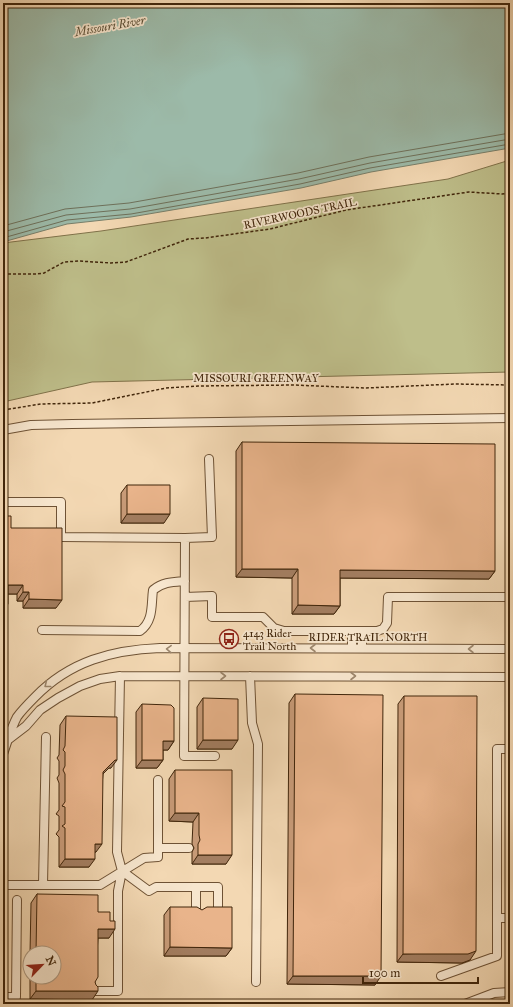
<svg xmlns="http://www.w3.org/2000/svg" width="513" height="1007" viewBox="0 0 513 1007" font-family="'IM FELL Great Primer',serif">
  <rect width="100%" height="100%" fill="#f3d8b3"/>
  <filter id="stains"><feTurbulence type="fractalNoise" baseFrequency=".005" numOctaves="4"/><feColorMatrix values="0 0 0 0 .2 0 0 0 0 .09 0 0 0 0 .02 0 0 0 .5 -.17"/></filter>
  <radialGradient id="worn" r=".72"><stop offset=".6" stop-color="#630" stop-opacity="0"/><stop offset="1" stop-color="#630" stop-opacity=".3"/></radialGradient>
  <path fill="#bebe8a" stroke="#80724a" d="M510 160V372L92 382 3 402V243L101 231 448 179Z"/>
  <path fill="#9cbaa9" stroke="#787f6a" d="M3 3H510V148L371 172 301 188 131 217 67 224 3 242Z"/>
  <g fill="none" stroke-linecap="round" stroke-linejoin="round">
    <path stroke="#6e705a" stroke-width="1" d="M3 226 65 209 129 203 298 173 369 157 510 133
      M3 232 66 215 130 209 299 179 370 163 510 139
      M3 238 67 220 131 214 300 184 370 168 510 144"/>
    <defs>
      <path id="minor" d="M3 430 31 425 72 424 510 418
        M209 459 212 537 185 538 184 756H215
        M3 502H61V537L185 538
        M185 597 212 596V617H263L274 628 284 631H377L383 629 387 623 388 597H510
        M42 630 140 631C154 621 151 604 153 590 163 582 173 582 185 581
        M352 631V648
        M362 648V631
        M250 676 252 723 258 744 256 982
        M9 739 26 726 40 710 58 698 80 686 100 679 120 676 510 677
        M3 754C7 743 11 728 17 717 22 710 29 703 35 697 70 661 112 650 160 648L510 649
        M158 848H189
        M122 871 149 891 156 887H218V910
        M3 885H100L144 858 158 857V780
        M43 885 46 737
        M196 887V913
        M497 918H510
        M441 976 497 956V749H510
        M94 991H118V891L122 871 117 852 120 676
        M3 997H16L17 900
        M465 1004 494 993 510 992"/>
    </defs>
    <use href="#minor" stroke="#6e5235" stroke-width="10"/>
    <path stroke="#41260b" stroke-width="1.5" stroke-dasharray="3 2" stroke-linecap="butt" d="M3 274H37L44 273 64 262 79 261 111 263 126 262 188 239 205 238 270 229 346 210 469 192 502 194 510 193
      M3 410 41 404 92 403 166 388 198 386 293 385 366 388 455 384 510 385"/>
    <use href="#minor" stroke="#f7e6ce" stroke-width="8"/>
  </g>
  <path fill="#c89b78" stroke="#41260b" d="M242 442 495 571 489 579 340 578V606L334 614H292V578L236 577V451Z
    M127 485 164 523H121V493Z
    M11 528 56 608H23V601H17V594H8Z
    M295 694 375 985 287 984 289 703Z
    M404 696 470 960 462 963 397 962 398 704Z
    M203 698 232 749H197V707Z
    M142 704 174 741 168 750H163V760L157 768H136V712Z
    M66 716 111 768H109L103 774 96 852H95L89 867H59V837L56 834 59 830V816L56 814 59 810V783L57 778 59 775V761L57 758 59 755 60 725Z
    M175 770 226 864H192V852L194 848 192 844 193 822 169 821V779Z
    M37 894 98 912 109 938H98L95 982 92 1000 30 999V977H54V953H30L31 903Z
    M170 907 232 948 226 956H164V915Z
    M30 962V973L25 968Z"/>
  <path fill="#a37e61" stroke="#41260b" d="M127 514H170L164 523H121Z
    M242 569H298L292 578 236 577Z
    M340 570 495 571 489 579 334 578Z
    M8 585H23L17 594H3Z
    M23 592H29L23 601H17Z
    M29 599 62 600 56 608H23Z
    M3 604H8L3 611Z
    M298 605 340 606 334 614H292Z
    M203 740H238L232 749H197Z
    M163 741H174L168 750H157Z
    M115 760H117L111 768H109L97 780 103 772Z
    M142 760H163L157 768H136Z
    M175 813H199L193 822 169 821Z
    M95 844H102L96 852H89Z
    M198 855H232L226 864H192Z
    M65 859H95L89 867H59Z
    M98 929H115L109 938H92Z
    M170 947 232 948 226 956H164Z
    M476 951 470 960 462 963 397 962 403 954Z
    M293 976H381L375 985 287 984Z
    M36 991H98L92 1000 30 999Z"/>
  <path fill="#e9b48b" stroke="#41260b" d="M242 442 495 444V571L340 570V606L298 605V569H242Z
    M127 485H170V514H127Z
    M3 516H11V528H62V600L29 599V592H23V585H8V604H3Z
    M295 694 383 695 381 976H293Z
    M404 696H477L476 951 468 954H403Z
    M203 698 238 699V740H203Z
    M142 704 171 705 174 708V741H163V760H142Z
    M66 716 117 717V760H115L103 772 102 844H95V859H65V828L62 826 65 824V807L62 806 65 802V774L63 770 65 766V752L63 750 65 746Z
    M175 770H232V855H198V844L200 840 199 835V813H175Z
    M37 894 98 895V912H110V921H115V929H98V977L95 982 96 985 98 987V991H36V977H54V953H36Z
    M170 907H197L202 910 207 907H232V948L170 947Z"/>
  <defs><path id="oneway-chevron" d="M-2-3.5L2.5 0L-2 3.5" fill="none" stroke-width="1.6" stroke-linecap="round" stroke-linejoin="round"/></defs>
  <g stroke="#9c866c">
    <use href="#oneway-chevron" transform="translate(313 648) rotate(180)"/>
    <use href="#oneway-chevron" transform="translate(169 649) rotate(-178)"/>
    <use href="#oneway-chevron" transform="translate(471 649) rotate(-180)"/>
    <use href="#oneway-chevron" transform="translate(223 676)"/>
    <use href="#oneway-chevron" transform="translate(353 676)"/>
    <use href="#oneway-chevron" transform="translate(47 685) rotate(141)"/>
  </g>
  <defs>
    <symbol id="bus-ring" viewBox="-11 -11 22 22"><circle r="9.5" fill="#f7e6ce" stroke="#8f2418" stroke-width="1.5"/><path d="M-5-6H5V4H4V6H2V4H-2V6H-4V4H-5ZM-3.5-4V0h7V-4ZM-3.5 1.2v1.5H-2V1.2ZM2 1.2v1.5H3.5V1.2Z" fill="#8f2418"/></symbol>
  </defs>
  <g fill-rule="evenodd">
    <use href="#bus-ring" x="218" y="628" width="22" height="22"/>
  </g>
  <g text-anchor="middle" stroke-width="3.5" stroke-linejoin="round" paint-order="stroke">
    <g font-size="11" fill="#41260b" stroke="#f7e6ce">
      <text transform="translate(300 213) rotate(-12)" y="4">RIVERWOODS TRAIL</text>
      <text x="256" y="382">MISSOURI GREENWAY</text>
      <text x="368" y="641">RIDER TRAIL NORTH</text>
    </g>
    <g font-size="11" fill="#41260b" stroke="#f7e6ce" text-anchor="start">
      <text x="243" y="637">4143 Rider<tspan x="243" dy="13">Trail North</tspan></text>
    </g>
    <g font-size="12" font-style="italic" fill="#584b32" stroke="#f7e6ce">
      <text transform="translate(110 26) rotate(-10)" y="4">Missouri River</text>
    </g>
  </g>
  <rect width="513" height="1007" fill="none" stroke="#f3d8b3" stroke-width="16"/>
  <rect x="4" y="4" width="505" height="999" fill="none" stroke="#41260b" stroke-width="2"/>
  <rect x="8" y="8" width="497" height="991" fill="none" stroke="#41260b"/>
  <g transform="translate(42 965) rotate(65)"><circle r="19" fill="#f7e6ce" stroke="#ae9980"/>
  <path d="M0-3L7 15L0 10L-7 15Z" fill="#8f2418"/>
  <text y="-6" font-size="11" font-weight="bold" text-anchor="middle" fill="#41260b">N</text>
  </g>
  <path d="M363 977v6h115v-6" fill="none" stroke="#41260b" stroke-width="2"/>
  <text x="369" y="977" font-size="12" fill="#41260b" stroke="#f7e6ce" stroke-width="3" paint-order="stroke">100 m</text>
  <rect width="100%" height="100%" filter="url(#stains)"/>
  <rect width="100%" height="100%" fill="url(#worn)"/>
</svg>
